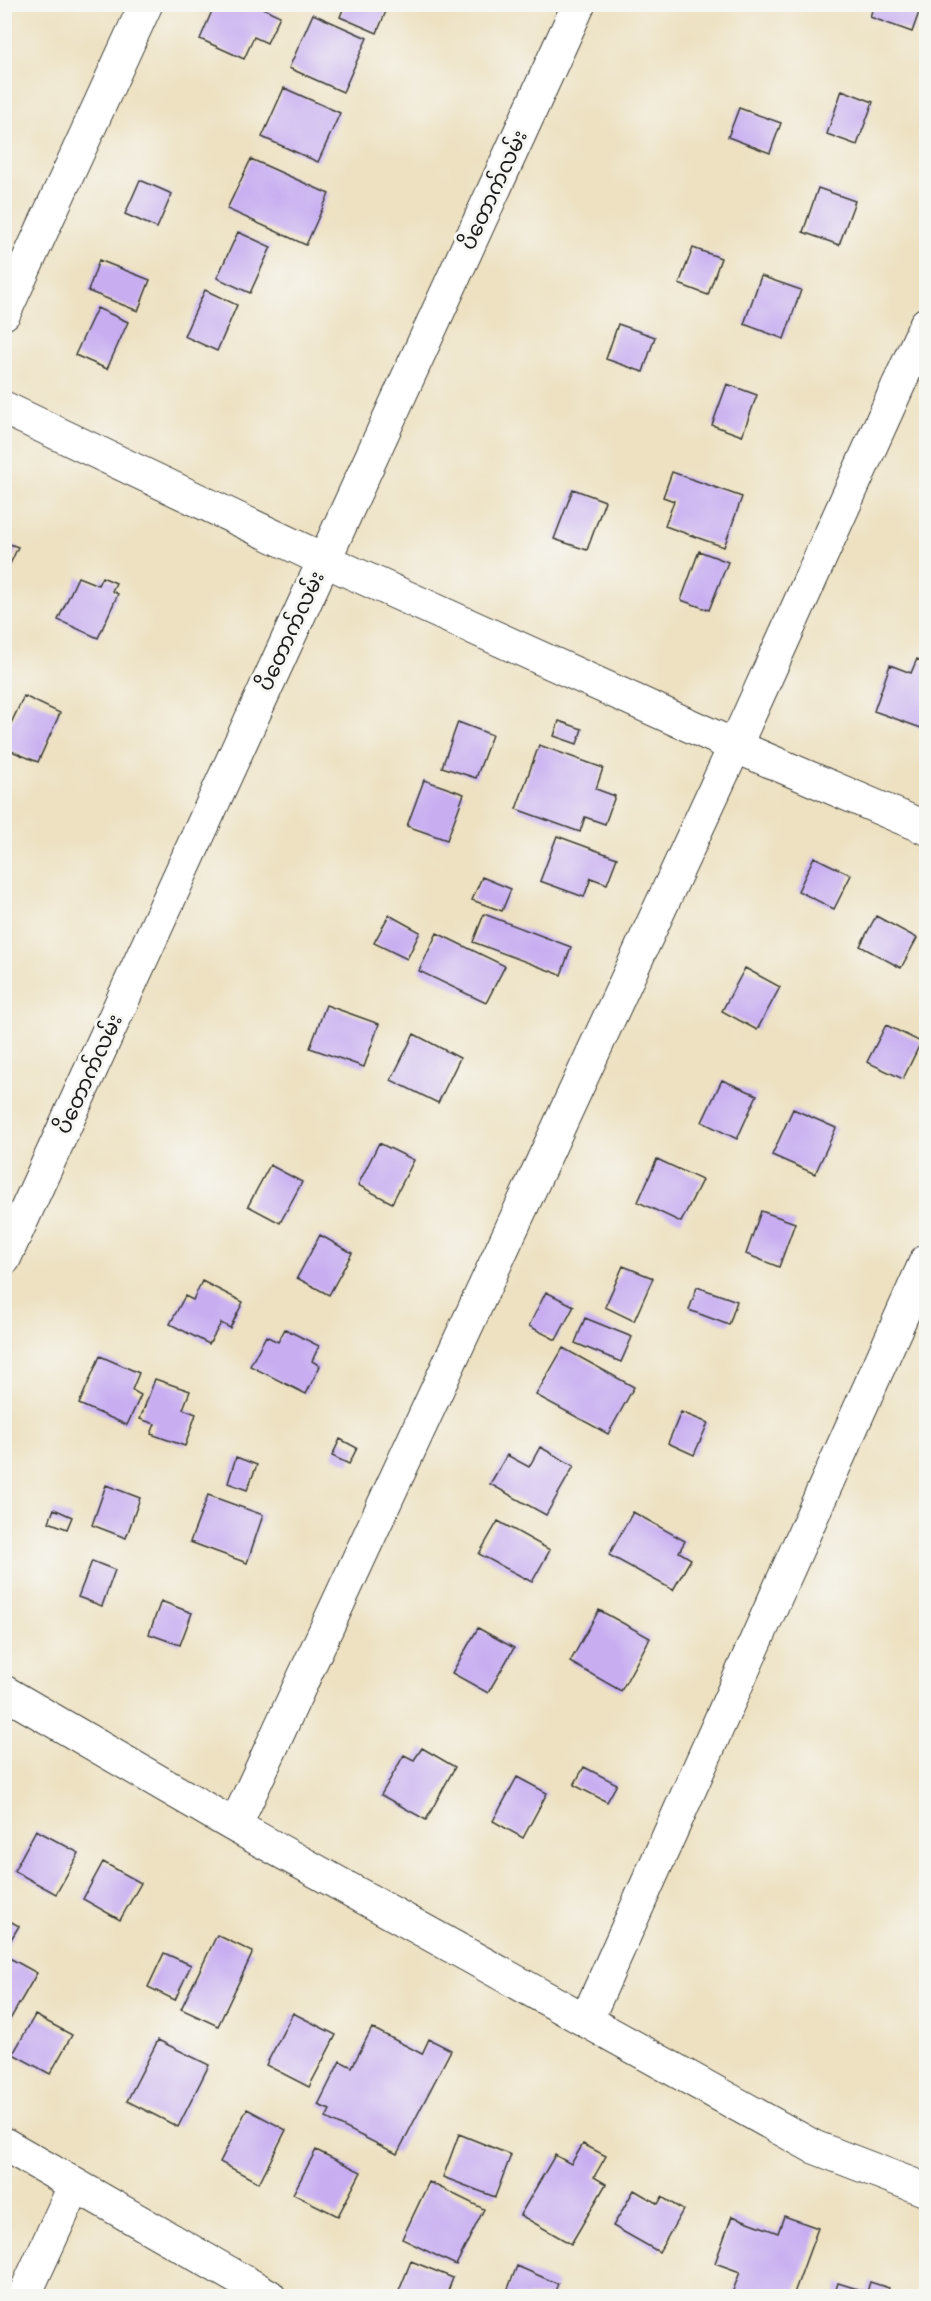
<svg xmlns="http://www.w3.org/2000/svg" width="931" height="2301" viewBox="0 0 931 2301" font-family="'Indie Flower','Noto Sans Myanmar',sans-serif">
  <rect width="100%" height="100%" fill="#f6f6f2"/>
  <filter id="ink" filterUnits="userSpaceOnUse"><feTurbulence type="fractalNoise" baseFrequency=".0167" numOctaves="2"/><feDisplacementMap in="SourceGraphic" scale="12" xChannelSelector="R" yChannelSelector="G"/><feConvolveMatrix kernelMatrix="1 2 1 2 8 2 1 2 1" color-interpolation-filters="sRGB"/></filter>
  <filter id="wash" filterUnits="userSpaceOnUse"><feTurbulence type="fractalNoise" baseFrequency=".008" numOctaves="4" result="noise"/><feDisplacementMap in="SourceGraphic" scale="24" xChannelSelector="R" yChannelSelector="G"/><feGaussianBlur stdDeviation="1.35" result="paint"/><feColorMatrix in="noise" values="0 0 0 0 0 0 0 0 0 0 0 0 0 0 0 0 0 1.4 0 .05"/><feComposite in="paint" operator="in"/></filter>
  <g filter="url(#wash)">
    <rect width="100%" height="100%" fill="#ede1c1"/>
    <g id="blocks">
      <path fill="#c8aef1" d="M215 4H254L280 16 267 43 254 37 244 59 200 39Z
        M345 4H389L377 33 340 17Z
        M874 4H922L912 32 870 17Z
        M313 14 367 38 343 92 289 68Z
        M284 88 340 113 318 162 262 137Z
        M842 90 873 102 857 145 827 134Z
        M739 108 781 123 770 153 728 137Z
        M251 159 329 194 306 245 227 209Z
        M140 180 172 194 157 228 125 214Z
        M818 188 855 201 839 245 803 232Z
        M238 232 271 247 250 293 217 278Z
        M693 248 721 258 708 295 679 284Z
        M99 260 150 280 138 311 88 291Z
        M761 276 801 290 784 339 744 324Z
        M205 290 237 305 217 351 184 336Z
        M97 308 128 322 107 369 75 355Z
        M618 324 655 337 643 372 606 359Z
        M727 384 757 395 742 436 712 425Z
        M672 472 742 497 724 547 665 526 674 501 663 497Z
        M573 489 605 501 587 550 554 539Z
        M4 542 18 547 4 577Z
        M699 551 728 562 709 610 681 600Z
        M78 577 98 585 102 577 116 583 112 591 118 594 98 638 58 620Z
        M917 659 926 663V712L921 728 874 711 890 665 911 673Z
        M24 696 60 713 38 762 4 748V738Z
        M559 721 582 729 577 744 554 736Z
        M458 722 492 735 476 778 442 767Z
        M539 745 603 768 596 789 615 796 605 824 585 817 580 832 516 809Z
        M424 780 464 794 447 840 407 826Z
        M557 836 617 858 607 884 591 878 584 897 540 881Z
        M814 857 851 875 834 909 798 891Z
        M482 877 511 889 502 911 472 900Z
        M484 914 571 947 561 975 473 942Z
        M389 915 420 932 407 959 374 943Z
        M876 916 917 938 901 968 860 946Z
        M437 933 505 966 486 1003 419 971Z
        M745 968 780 987 757 1030 722 1011Z
        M326 1005 379 1024 364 1067 310 1048Z
        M886 1025 921 1042 903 1079 867 1062Z
        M414 1034 460 1058 438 1103 391 1080Z
        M722 1080 757 1095 737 1139 702 1122Z
        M793 1109 836 1128 815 1174 772 1155Z
        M379 1143 414 1160 392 1203 358 1185Z
        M657 1159 702 1180 681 1222 638 1202Z
        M270 1165 302 1182 280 1223 248 1206Z
        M761 1211 795 1223 779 1267 746 1254Z
        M320 1235 352 1253 329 1295 297 1278Z
        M623 1266 653 1278 634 1321 605 1307Z
        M202 1281 243 1302 230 1328 221 1323 209 1344 170 1324 185 1296 193 1300Z
        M697 1287 737 1301 729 1325 689 1310Z
        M546 1292 574 1306 556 1340 529 1326Z
        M585 1318 632 1337 621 1362 575 1343Z
        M285 1329 319 1346 312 1361 320 1366 306 1394 250 1366 266 1336 278 1342Z
        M563 1348 634 1387 608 1434 536 1395Z
        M100 1356 139 1373 132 1390 141 1395 127 1425 79 1404Z
        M155 1379 190 1391 183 1409 196 1414 185 1446 151 1434 155 1424 140 1419Z
        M681 1412 708 1423 694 1455 668 1443Z
        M340 1439 357 1448 349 1464 332 1456Z
        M540 1447 574 1466 546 1515 490 1484 507 1455 529 1467Z
        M236 1457 257 1465 247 1490 228 1483Z
        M106 1485 140 1498 126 1538 92 1525Z
        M208 1495 263 1515 247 1563 190 1542Z
        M54 1509 72 1517 67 1529 49 1522Z
        M633 1512 685 1541 679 1552 691 1559 673 1590 609 1555Z
        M498 1521 550 1550 532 1582 479 1554Z
        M92 1561 115 1570 102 1606 78 1597Z
        M161 1601 192 1613 180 1645 149 1634Z
        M599 1610 650 1638 621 1691 570 1662Z
        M478 1628 514 1648 488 1693 452 1673Z
        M422 1748 455 1767 426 1820 381 1795 404 1755 414 1760Z
        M584 1767 617 1784 607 1802 574 1785Z
        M517 1777 547 1793 523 1838 493 1821Z
        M36 1830 79 1853 56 1894 14 1871Z
        M103 1862 141 1883 120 1920 83 1899Z
        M4 1918 19 1926 4 1951Z
        M217 1935 253 1952 218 2026 181 2009Z
        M164 1953 191 1965 175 2000 148 1987Z
        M4 1955 37 1973 4 2030Z
        M293 2013 336 2035 309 2087 266 2065Z
        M35 2015 72 2035 50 2074 13 2054Z
        M372 2028 422 2054 429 2039 451 2050 397 2154 326 2118 330 2110 318 2105 340 2061 352 2067Z
        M158 2040 209 2065 178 2127 127 2101Z
        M247 2109 286 2130 259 2183 220 2162Z
        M459 2134 511 2155 495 2197 443 2177Z
        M583 2144 606 2156 594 2177 606 2184 571 2244 520 2215 555 2155 571 2164Z
        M316 2150 361 2172 338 2216 293 2194Z
        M429 2182 484 2209 456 2265 402 2239Z
        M634 2190 658 2204 662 2197 683 2210 659 2252 613 2226Z
        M732 2216 778 2233 784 2216 818 2228 793 2296H731L740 2272 715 2263Z
        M411 2261 453 2278 446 2296H397Z
        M517 2266 558 2284 553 2296H505Z
        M870 2282 889 2288 886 2296H834L838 2283 867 2292Z"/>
    </g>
  </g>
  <g filter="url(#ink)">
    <use href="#blocks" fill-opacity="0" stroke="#3b3a35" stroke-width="1.5"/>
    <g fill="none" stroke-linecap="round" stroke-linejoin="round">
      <defs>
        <path id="minor" d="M4 313 146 4
          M4 408 324 560 735 746 926 828
          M4 1259 579 4
          M4 1692 235 1826 814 2147 926 2190
          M235 1826 735 746 926 324
          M586 2021 926 1261
          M4 2144 269 2296
          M24 2296 75 2185"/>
      </defs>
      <use href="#minor" stroke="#3b3a35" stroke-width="35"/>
      <use href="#minor" stroke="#fff" stroke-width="33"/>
    </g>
  </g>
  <g text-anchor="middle" stroke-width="6" stroke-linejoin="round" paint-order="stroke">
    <g font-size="21" fill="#1c1c1c" stroke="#f6f6f2">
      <text transform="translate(494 190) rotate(-65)" y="7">ပိတောက်လမ်း</text>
      <text transform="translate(291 631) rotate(-65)" y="7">ပိတောက်လမ်း</text>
      <text transform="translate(89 1074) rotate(-65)" y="7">ပိတောက်လမ်း</text>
    </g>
  </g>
  <rect width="931" height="2301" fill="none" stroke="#f6f6f2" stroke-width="24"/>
</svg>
